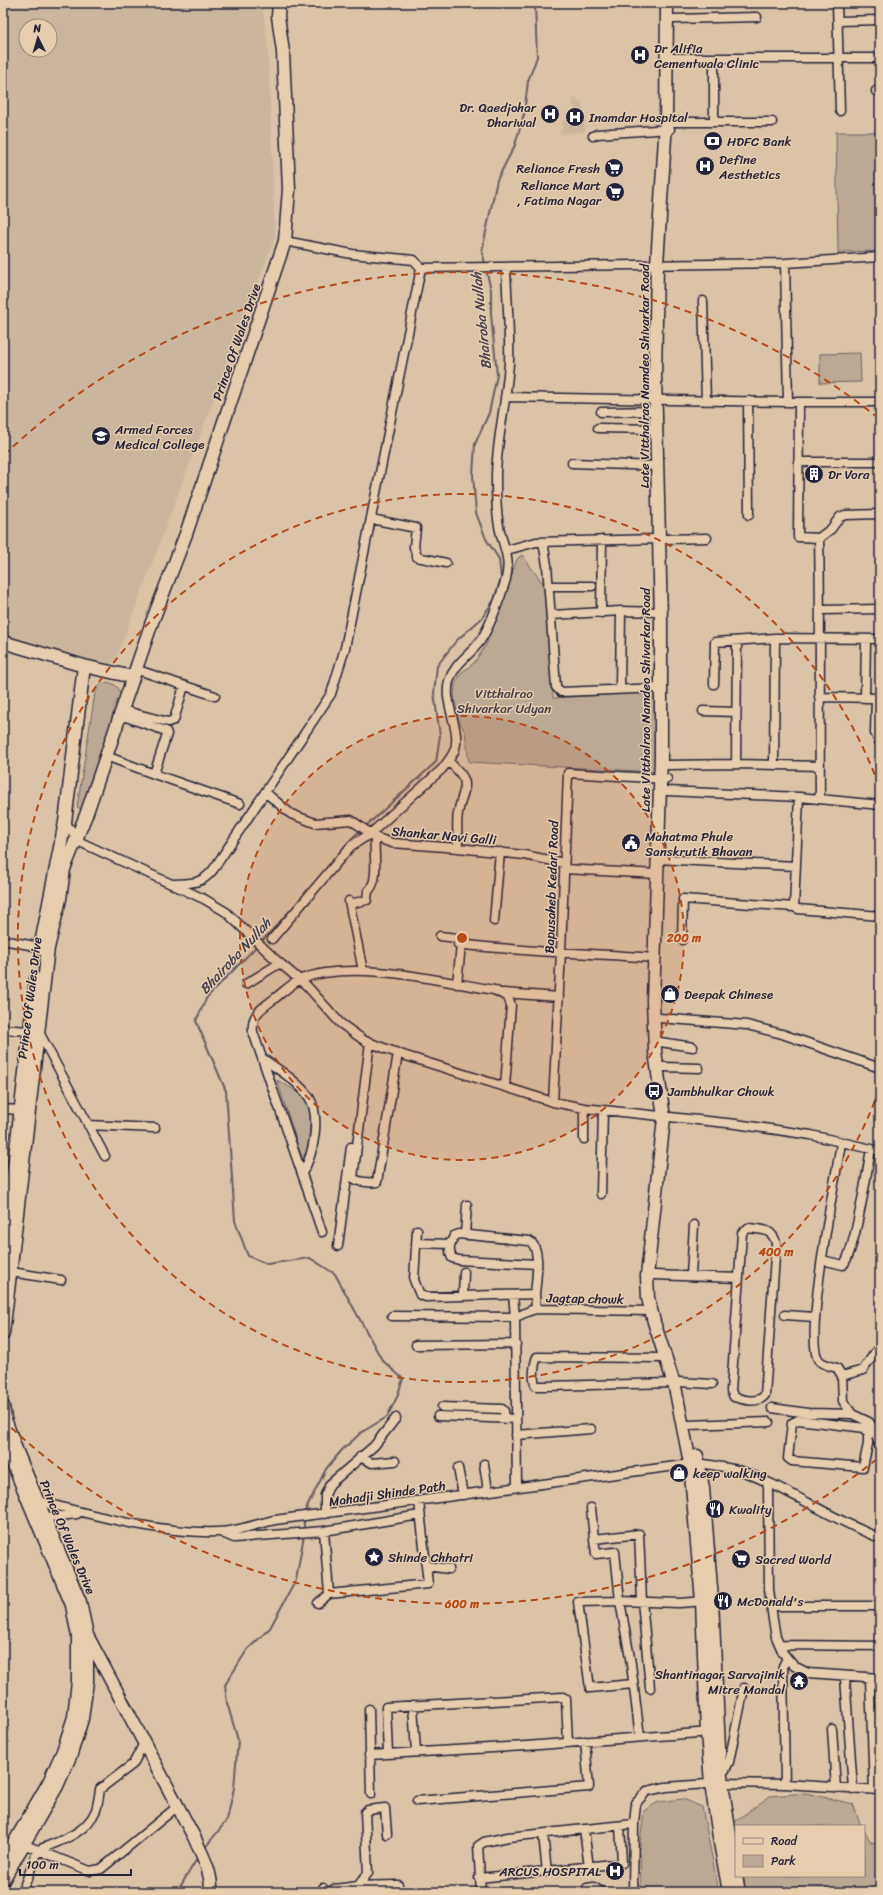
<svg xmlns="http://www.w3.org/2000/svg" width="883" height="1895" viewBox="0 0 883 1895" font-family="Sriracha,sans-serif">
  <rect width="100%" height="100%" fill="#dac3a7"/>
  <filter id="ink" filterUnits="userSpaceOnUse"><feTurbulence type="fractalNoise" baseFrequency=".025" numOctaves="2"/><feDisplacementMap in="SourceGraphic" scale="8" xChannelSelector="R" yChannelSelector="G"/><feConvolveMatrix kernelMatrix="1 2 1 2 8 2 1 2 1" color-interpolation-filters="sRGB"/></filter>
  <g filter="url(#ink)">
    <path fill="#cab69e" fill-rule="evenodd" d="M3 3H262L268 50 275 237 116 659 110 665 62 654 3 636ZM26 26H50V50H26Z
      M573 99H577V102H582L585 131 561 134 560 130 563 129 562 121 568 120 567 114 578 112V110H575V106H571L573 104Z"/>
    <path fill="#bba895" stroke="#6e6568" d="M836 132H880V251L838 252Z
      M860 353 861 382 820 383V354Z
      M522 555 547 589 553 698 655 692 657 772 469 762 465 732 459 721 454 695 455 684 461 673 474 663 486 645 517 559Z
      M108 682C117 685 121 689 120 698L81 809 77 807 95 693 100 684Z
      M277 1080 311 1100 309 1148 302 1158Z
      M806 1793 853 1804 861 1826H736V1858L730 1825 770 1796Z
      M683 1799 702 1807 719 1892H641L640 1842 644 1811 658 1802Z
      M864 1831 871 1842 880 1844V1892H743L740 1876H864Z"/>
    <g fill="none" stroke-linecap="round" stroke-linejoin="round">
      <path stroke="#665d63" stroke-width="2" d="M485 264 482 251 497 180 515 145 524 114 528 81 537 57 535 3
        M365 827 436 762 440 735 434 693 437 666 456 641 482 618 494 600 501 578 499 559 486 539 476 513 473 475 475 444 489 413 497 375 491 314V290L486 269
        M331 863 352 838 362 829
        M261 942 303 897
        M258 945 207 997 196 1021 226 1091 235 1221 248 1256 267 1264 310 1258 335 1274 382 1360 403 1379 397 1397 387 1417 362 1432 342 1450 326 1469 305 1511V1515
        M304 1531V1519
        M204 1849 227 1820 234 1788 238 1740 227 1703 225 1685 247 1650 270 1628 296 1580 304 1535
        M177 1892 198 1857"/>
      <defs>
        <path id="street" d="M837 3 840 111
          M673 19 757 17
          M838 21 880 20
          M673 58H880
          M714 58V122
          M876 91H880
          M671 122H772
          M593 136 597 134 670 129
          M285 241 352 254 414 260 421 268 785 263 880 257
          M785 263 788 402
          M703 301 706 401
          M505 397 788 402H880
          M748 401 749 515
          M799 402 798 537 819 538 831 529 840 517 845 515 880 514
          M601 412 656 411
          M598 428 657 429
          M798 462H880
          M572 463 658 466
          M371 519 416 528 414 547 417 557 446 563
          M819 538C821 625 819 712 820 799
          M665 539 707 538
          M543 542 547 565 556 687 561 692 660 688
          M507 550 536 542 659 539
          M548 586H592
          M821 610 880 609
          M601 613 602 540
          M551 615 621 611 661 612
          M135 669 215 696
          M714 684 715 642 775 638 880 639
          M620 688 621 611
          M819 697 880 698
          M865 698 866 639
          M876 698 875 733 880 743
          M122 710 168 722 174 720 184 686
          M703 711 736 712
          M106 756 154 774 167 734 166 731 120 715
          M448 761C474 784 464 784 458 813 456 824 458 837 458 848
          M736 764 737 641
          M668 765 736 764 820 766
          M774 765 775 638
          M154 774 240 804
          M667 791 799 797
          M265 792 291 814 315 823 351 820 377 838 392 843 458 848 524 855 564 863
          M880 805 799 797 794 907 798 909 880 916
          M65 822 80 842 204 899 226 912 275 959 307 986 340 1023 365 1041 403 1055 553 1102 584 1108 736 1124 811 1135 880 1151
          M657 859 796 866
          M564 869 657 874
          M172 884C190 883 201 885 213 870L331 694 345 648 421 268
          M349 901 363 971
          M350 906 354 903 367 900 368 891C380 881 373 853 375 837
          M494 921 500 852
          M440 936 465 939 467 942 465 945
          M272 939 351 846 370 834 442 769C447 763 452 757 455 749 461 728 443 704 449 681 454 665 467 657 477 645 488 633 501 596 506 579 510 561 506 553 501 535 496 516 496 495 496 475 497 437 507 400 509 362 510 331 507 299 506 268
          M3 940 40 947
          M682 940 683 899 794 907
          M458 944C523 952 589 953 654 958
          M246 984 280 963
          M457 984 461 945
          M503 993 559 997
          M659 1018 747 1025 782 1034 880 1068
          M3 1029 39 1032 105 1156
          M370 1042 353 1178C358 1182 370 1183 377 1182L398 1053
          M660 1042 693 1047
          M262 1058C277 1069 298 1081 309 1097 321 1116 314 1155 302 1173
          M663 1067 699 1068
          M553 1102 561 952 568 773 667 779
          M584 1108V1139
          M3 1109 21 1110
          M88 1125 155 1128
          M841 1143C836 1176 804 1337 818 1359 822 1365 831 1366 837 1368L842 1376 843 1401 852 1414 869 1422 874 1429 880 1447
          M601 1194 603 1111
          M748 1228C762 1230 772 1228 776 1243L765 1395C758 1404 744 1400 734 1397L731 1391 742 1233Z
          M417 1230 414 1280 420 1295 426 1297 535 1294 536 1309
          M322 1232 253 1032C251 1014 261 1009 274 999 282 993 292 983 301 979 354 959 439 981 494 990L508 997 511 1005 505 1087
          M465 1235 467 1205
          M416 1243 450 1244
          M338 1246 351 1147
          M822 1260 843 1265C855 1253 867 1171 871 1149
          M11 1272 61 1280
          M654 1275 739 1278
          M691 1275 694 1225
          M535 1294C536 1281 542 1247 529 1241L459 1234 454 1236C450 1244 448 1250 452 1258L459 1260 537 1264
          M463 1296 464 1272
          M785 1315 815 1317
          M392 1316 515 1317 513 1295
          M416 1345 516 1344
          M666 1358 537 1357C534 1364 532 1380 536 1386H546L674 1383
          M842 1376 863 1370 876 1351 880 1349
          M679 1382 712 1384
          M442 1407 502 1409 504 1411 505 1419
          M772 1408 808 1413 852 1414
          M438 1416 516 1419
          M689 1425 769 1422
          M864 1429 868 1432V1444L863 1467 792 1461 788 1458 792 1423 798 1420 874 1429
          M516 1435 591 1429
          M360 1457 372 1463 395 1461
          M484 1464 488 1491
          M458 1468 463 1495
          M768 1483 769 1590 773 1620 776 1637 783 1653 794 1666 808 1673 880 1678
          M517 1487 515 1317C523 1315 526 1311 536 1309L651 1311
          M36 1501H38C93 1515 160 1534 218 1532 236 1532 256 1524 275 1520L698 1463C712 1465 727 1467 741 1471 789 1488 832 1520 880 1538
          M591 1508 594 1539 639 1534 642 1601 650 1688
          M325 1514V1495L330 1484 374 1446 396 1418
          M41 1518 77 1514
          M324 1531 329 1594 428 1584 419 1501
          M220 1532 234 1538 324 1531 420 1515
          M594 1539 596 1554 615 1552 620 1601 578 1602 590 1688 633 1684
          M426 1566 449 1569
          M318 1603 329 1594
          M771 1606H880
          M780 1645 880 1646
          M845 1677 853 1789
          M870 1678 874 1790
          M413 1705 416 1752
          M369 1709 371 1794
          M832 1729 836 1788
          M640 1737 631 1664 620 1601 679 1603 706 1601
          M388 1754 386 1707 563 1697 566 1699 568 1743
          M369 1755 526 1746 711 1732
          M720 1770H725L729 1762 744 1688
          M785 1784 783 1666 787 1658
          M417 1801 589 1787 585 1741
          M584 1830 589 1867
          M543 1834 547 1872
          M23 1844 90 1871 101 1869 178 1806
          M479 1878 622 1863 620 1826
          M358 1886 395 1885H398L400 1892
          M587 1888 594 1887 601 1892
          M22 1892 38 1850C60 1841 86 1834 96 1810 98 1804 99 1796 100 1789L133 1764 144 1743
          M322 1892 323 1888
          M331 1892 334 1889 358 1886 368 1873 365 1812 368 1810 385 1808 387 1834
          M481 1892 478 1846 484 1842 508 1837 634 1824
          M633 1892 634 1824 636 1803 647 1791 666 1787 721 1783 785 1784 880 1790"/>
        <path id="secondary" d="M667 3 666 122 657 264 655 377 661 619V757L653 1001 655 1051 664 1118 647 1276 648 1298 654 1322 675 1387 690 1463 702 1601 707 1733 711 1783 719 1837 729 1892
          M3 642 84 666 133 677
          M40 949 65 822 84 666
          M3 1260 36 979
          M3 1334 48 948 60 899 64 869 86 815 152 622 186 534 285 241 289 189 283 52 278 16 279 3
          M3 1406 5 1419 17 1452 80 1602 87 1635V1681L82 1719 71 1754 57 1786 3 1880
          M3 1440 72 1605 78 1636V1681L74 1717 63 1751 49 1782 3 1862
          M697 1456 703 1488 712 1600 720 1770 736 1875
          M88 1637 194 1837C202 1855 212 1871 211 1892
          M736 1876 739 1892"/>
      </defs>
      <use href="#street" stroke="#22223b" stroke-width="11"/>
      <use href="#secondary" stroke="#22223b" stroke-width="15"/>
      <use href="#street" stroke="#e6cdae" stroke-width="8"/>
      <use href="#secondary" stroke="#e6cdae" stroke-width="12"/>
    </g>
  </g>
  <circle cx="462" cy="938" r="222" fill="#b64b18" fill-opacity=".12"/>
  <g fill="none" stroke="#b64b18" stroke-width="2" stroke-dasharray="7 5">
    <circle cx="462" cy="938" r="222"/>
    <path d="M879 1090A444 444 0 1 1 879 786"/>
    <path d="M877 1459A666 666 0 0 1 4 1421M4 455A666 666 0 0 1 877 417"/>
  </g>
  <defs>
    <symbol id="hospital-disc" viewBox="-11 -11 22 22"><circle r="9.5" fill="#22223b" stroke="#e6cdae"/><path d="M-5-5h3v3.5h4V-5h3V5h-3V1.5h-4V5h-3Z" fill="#fff"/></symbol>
    <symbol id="bank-disc" viewBox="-11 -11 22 22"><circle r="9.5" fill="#22223b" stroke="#e6cdae"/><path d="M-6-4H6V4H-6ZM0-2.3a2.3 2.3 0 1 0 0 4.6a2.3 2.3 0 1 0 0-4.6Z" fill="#fff"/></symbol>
    <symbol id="supermarket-disc" viewBox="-11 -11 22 22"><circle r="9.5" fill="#22223b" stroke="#e6cdae"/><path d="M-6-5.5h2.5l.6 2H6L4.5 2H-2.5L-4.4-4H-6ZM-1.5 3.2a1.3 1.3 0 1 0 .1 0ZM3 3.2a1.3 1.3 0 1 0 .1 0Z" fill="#fff"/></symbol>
    <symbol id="university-disc" viewBox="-11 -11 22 22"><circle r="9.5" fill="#22223b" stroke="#e6cdae"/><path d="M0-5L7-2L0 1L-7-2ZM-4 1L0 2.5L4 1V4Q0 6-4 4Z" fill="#fff"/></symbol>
    <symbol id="building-disc" viewBox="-11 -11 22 22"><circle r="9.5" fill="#22223b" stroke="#e6cdae"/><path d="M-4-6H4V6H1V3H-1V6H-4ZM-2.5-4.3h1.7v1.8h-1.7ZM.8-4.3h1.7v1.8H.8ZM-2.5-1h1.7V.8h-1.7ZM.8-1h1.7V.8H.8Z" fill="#fff"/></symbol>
    <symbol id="civic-disc" viewBox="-11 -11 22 22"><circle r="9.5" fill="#22223b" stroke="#e6cdae"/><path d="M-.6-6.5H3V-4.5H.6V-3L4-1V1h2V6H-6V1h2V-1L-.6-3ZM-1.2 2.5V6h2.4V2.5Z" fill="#fff"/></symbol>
    <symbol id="shop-disc" viewBox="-11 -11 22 22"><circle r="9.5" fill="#22223b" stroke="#e6cdae"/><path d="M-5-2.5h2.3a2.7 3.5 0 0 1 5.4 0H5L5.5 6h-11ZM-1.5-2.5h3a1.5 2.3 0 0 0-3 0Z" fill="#fff"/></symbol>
    <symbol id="bus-disc" viewBox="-11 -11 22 22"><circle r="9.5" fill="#22223b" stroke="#e6cdae"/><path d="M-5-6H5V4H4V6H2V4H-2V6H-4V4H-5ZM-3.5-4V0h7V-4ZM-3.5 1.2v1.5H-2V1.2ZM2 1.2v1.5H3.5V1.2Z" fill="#fff"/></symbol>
    <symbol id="restaurant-disc" viewBox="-11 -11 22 22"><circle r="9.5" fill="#22223b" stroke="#e6cdae"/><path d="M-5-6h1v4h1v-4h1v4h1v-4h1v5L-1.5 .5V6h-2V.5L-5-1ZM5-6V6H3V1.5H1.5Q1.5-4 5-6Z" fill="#fff"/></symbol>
    <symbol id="sight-disc" viewBox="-11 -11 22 22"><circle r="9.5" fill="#22223b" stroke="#e6cdae"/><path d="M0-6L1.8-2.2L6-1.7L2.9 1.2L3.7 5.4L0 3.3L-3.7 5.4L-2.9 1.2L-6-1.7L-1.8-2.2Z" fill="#fff"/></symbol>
    <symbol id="temple-disc" viewBox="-11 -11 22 22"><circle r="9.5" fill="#22223b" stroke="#e6cdae"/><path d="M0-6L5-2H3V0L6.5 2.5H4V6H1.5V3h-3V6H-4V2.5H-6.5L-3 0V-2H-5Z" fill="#fff"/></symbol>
  </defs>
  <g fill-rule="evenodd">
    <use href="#hospital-disc" x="629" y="44" width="22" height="22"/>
    <use href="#hospital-disc" x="539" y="103" width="22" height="22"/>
    <use href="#hospital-disc" x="564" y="106" width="22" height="22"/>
    <use href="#bank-disc" x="702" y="130" width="22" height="22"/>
    <use href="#hospital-disc" x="694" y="155" width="22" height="22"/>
    <use href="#supermarket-disc" x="603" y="157" width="22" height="22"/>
    <use href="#supermarket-disc" x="604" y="181" width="22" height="22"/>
    <use href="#university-disc" x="90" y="425" width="22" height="22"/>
    <use href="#building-disc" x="803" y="463" width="22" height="22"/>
    <use href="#civic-disc" x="620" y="832" width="22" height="22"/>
    <use href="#shop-disc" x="659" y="983" width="22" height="22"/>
    <use href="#bus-disc" x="643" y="1080" width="22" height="22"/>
    <use href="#shop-disc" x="668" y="1462" width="22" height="22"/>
    <use href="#restaurant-disc" x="704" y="1498" width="22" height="22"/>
    <use href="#sight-disc" x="363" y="1546" width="22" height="22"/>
    <use href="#supermarket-disc" x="730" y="1548" width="22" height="22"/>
    <use href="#restaurant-disc" x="712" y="1590" width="22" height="22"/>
    <use href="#temple-disc" x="788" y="1670" width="22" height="22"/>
    <use href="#hospital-disc" x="604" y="1860" width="22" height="22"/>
  </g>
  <g text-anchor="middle" stroke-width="3" stroke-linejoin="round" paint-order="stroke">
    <g font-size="13" fill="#22223b" stroke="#e6cdae" text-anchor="start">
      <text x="654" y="53">Dr Alifia<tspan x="654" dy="15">Cementwala Clinic</tspan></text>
      <text x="536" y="112" text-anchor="end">Dr. Qaedjohar<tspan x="536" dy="15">Dhariwal</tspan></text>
      <text x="589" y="122">Inamdar Hospital</text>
      <text x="727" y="146">HDFC Bank</text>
      <text x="719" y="164">Define<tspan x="719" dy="15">Aesthetics</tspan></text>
      <text x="600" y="173" text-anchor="end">Reliance Fresh</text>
      <text x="601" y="190" text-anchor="end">Reliance Mart<tspan x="601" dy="15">, Fatima Nagar</tspan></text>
      <text x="115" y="434">Armed Forces<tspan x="115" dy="15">Medical College</tspan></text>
      <text x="828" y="479">Dr Vora</text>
      <text x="645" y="841">Mahatma Phule<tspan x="645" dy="15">Sanskrutik Bhavan</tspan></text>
      <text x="684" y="999">Deepak Chinese</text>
      <text x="668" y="1096">Jambhulkar Chowk</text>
      <text x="693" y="1478">keep walking</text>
      <text x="729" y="1514">Kwality</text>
      <text x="388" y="1562">Shinde Chhatri</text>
      <text x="755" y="1564">Sacred World</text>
      <text x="737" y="1606">McDonald's</text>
      <text x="785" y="1679" text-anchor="end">Shantinagar Sarvajinik<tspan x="785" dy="15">Mitre Mandal</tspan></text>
      <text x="601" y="1876" text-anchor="end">ARCUS HOSPITAL</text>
    </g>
    <g font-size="13" fill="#22223b" stroke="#e6cdae">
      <text transform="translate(236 342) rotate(-71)" y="5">Prince Of Wales Drive</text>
      <text transform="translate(644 376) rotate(-90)" y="5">Late Vitthalrao Namdeo Shivarkar Road</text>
      <text transform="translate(645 700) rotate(-90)" y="5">Late Vitthalrao Namdeo Shivarkar Road</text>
      <text transform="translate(444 835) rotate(5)" y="5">Shankar Navi Galli</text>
      <text transform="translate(551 887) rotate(-88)" y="5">Bapusaheb Kedari Road</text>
      <text transform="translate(29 998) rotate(-83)" y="5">Prince Of Wales Drive</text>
      <text transform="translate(585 1298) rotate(1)" y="5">Jagtap chowk</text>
      <text transform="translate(387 1493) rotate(-8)" y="5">Mahadji Shinde Path</text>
      <text transform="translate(68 1537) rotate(67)" y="5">Prince Of Wales Drive</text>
    </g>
    <g font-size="13" fill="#413d4d" stroke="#e6cdae">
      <text x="504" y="698">Vitthalrao<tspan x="504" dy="15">Shivarkar Udyan</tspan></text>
    </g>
    <g font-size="14" font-style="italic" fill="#44404f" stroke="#e6cdae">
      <text transform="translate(481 321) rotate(-96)" y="5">Bhairoba Nullah</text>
      <text transform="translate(235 956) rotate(-47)" y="5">Bhairoba Nullah</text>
    </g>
  </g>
  <circle cx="462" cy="938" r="6" fill="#b64b18" stroke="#e6cdae" stroke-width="2"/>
  <g font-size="12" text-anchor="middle" font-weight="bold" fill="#b64b18" stroke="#e6cdae" stroke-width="3" stroke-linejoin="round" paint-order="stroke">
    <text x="684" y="942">200 m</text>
    <text x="776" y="1256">400 m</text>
    <text x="462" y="1608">600 m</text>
  </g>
  <rect width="883" height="1895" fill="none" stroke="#e6cdae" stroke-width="16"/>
  <rect x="8" y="8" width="867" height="1879" fill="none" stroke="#22223b" stroke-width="1.5" filter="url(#ink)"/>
  <rect x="735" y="1825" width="130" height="52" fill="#e6cdae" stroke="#988980"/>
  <rect x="743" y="1838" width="20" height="6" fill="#e6cdae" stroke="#988980"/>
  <text x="771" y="1845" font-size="12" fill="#22223b">Road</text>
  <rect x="743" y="1855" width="20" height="12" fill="#bba895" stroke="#988980"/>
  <text x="771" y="1865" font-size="12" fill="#22223b">Park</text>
  <g transform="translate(38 38) rotate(355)"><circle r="19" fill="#e6cdae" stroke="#988980"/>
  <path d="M0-3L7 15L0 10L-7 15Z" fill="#22223b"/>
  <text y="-6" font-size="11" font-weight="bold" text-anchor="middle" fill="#22223b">N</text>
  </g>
  <path d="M20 1869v6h111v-6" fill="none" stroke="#22223b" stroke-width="2"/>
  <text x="26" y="1869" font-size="12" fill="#22223b" stroke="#e6cdae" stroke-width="3" paint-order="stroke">100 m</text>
</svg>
